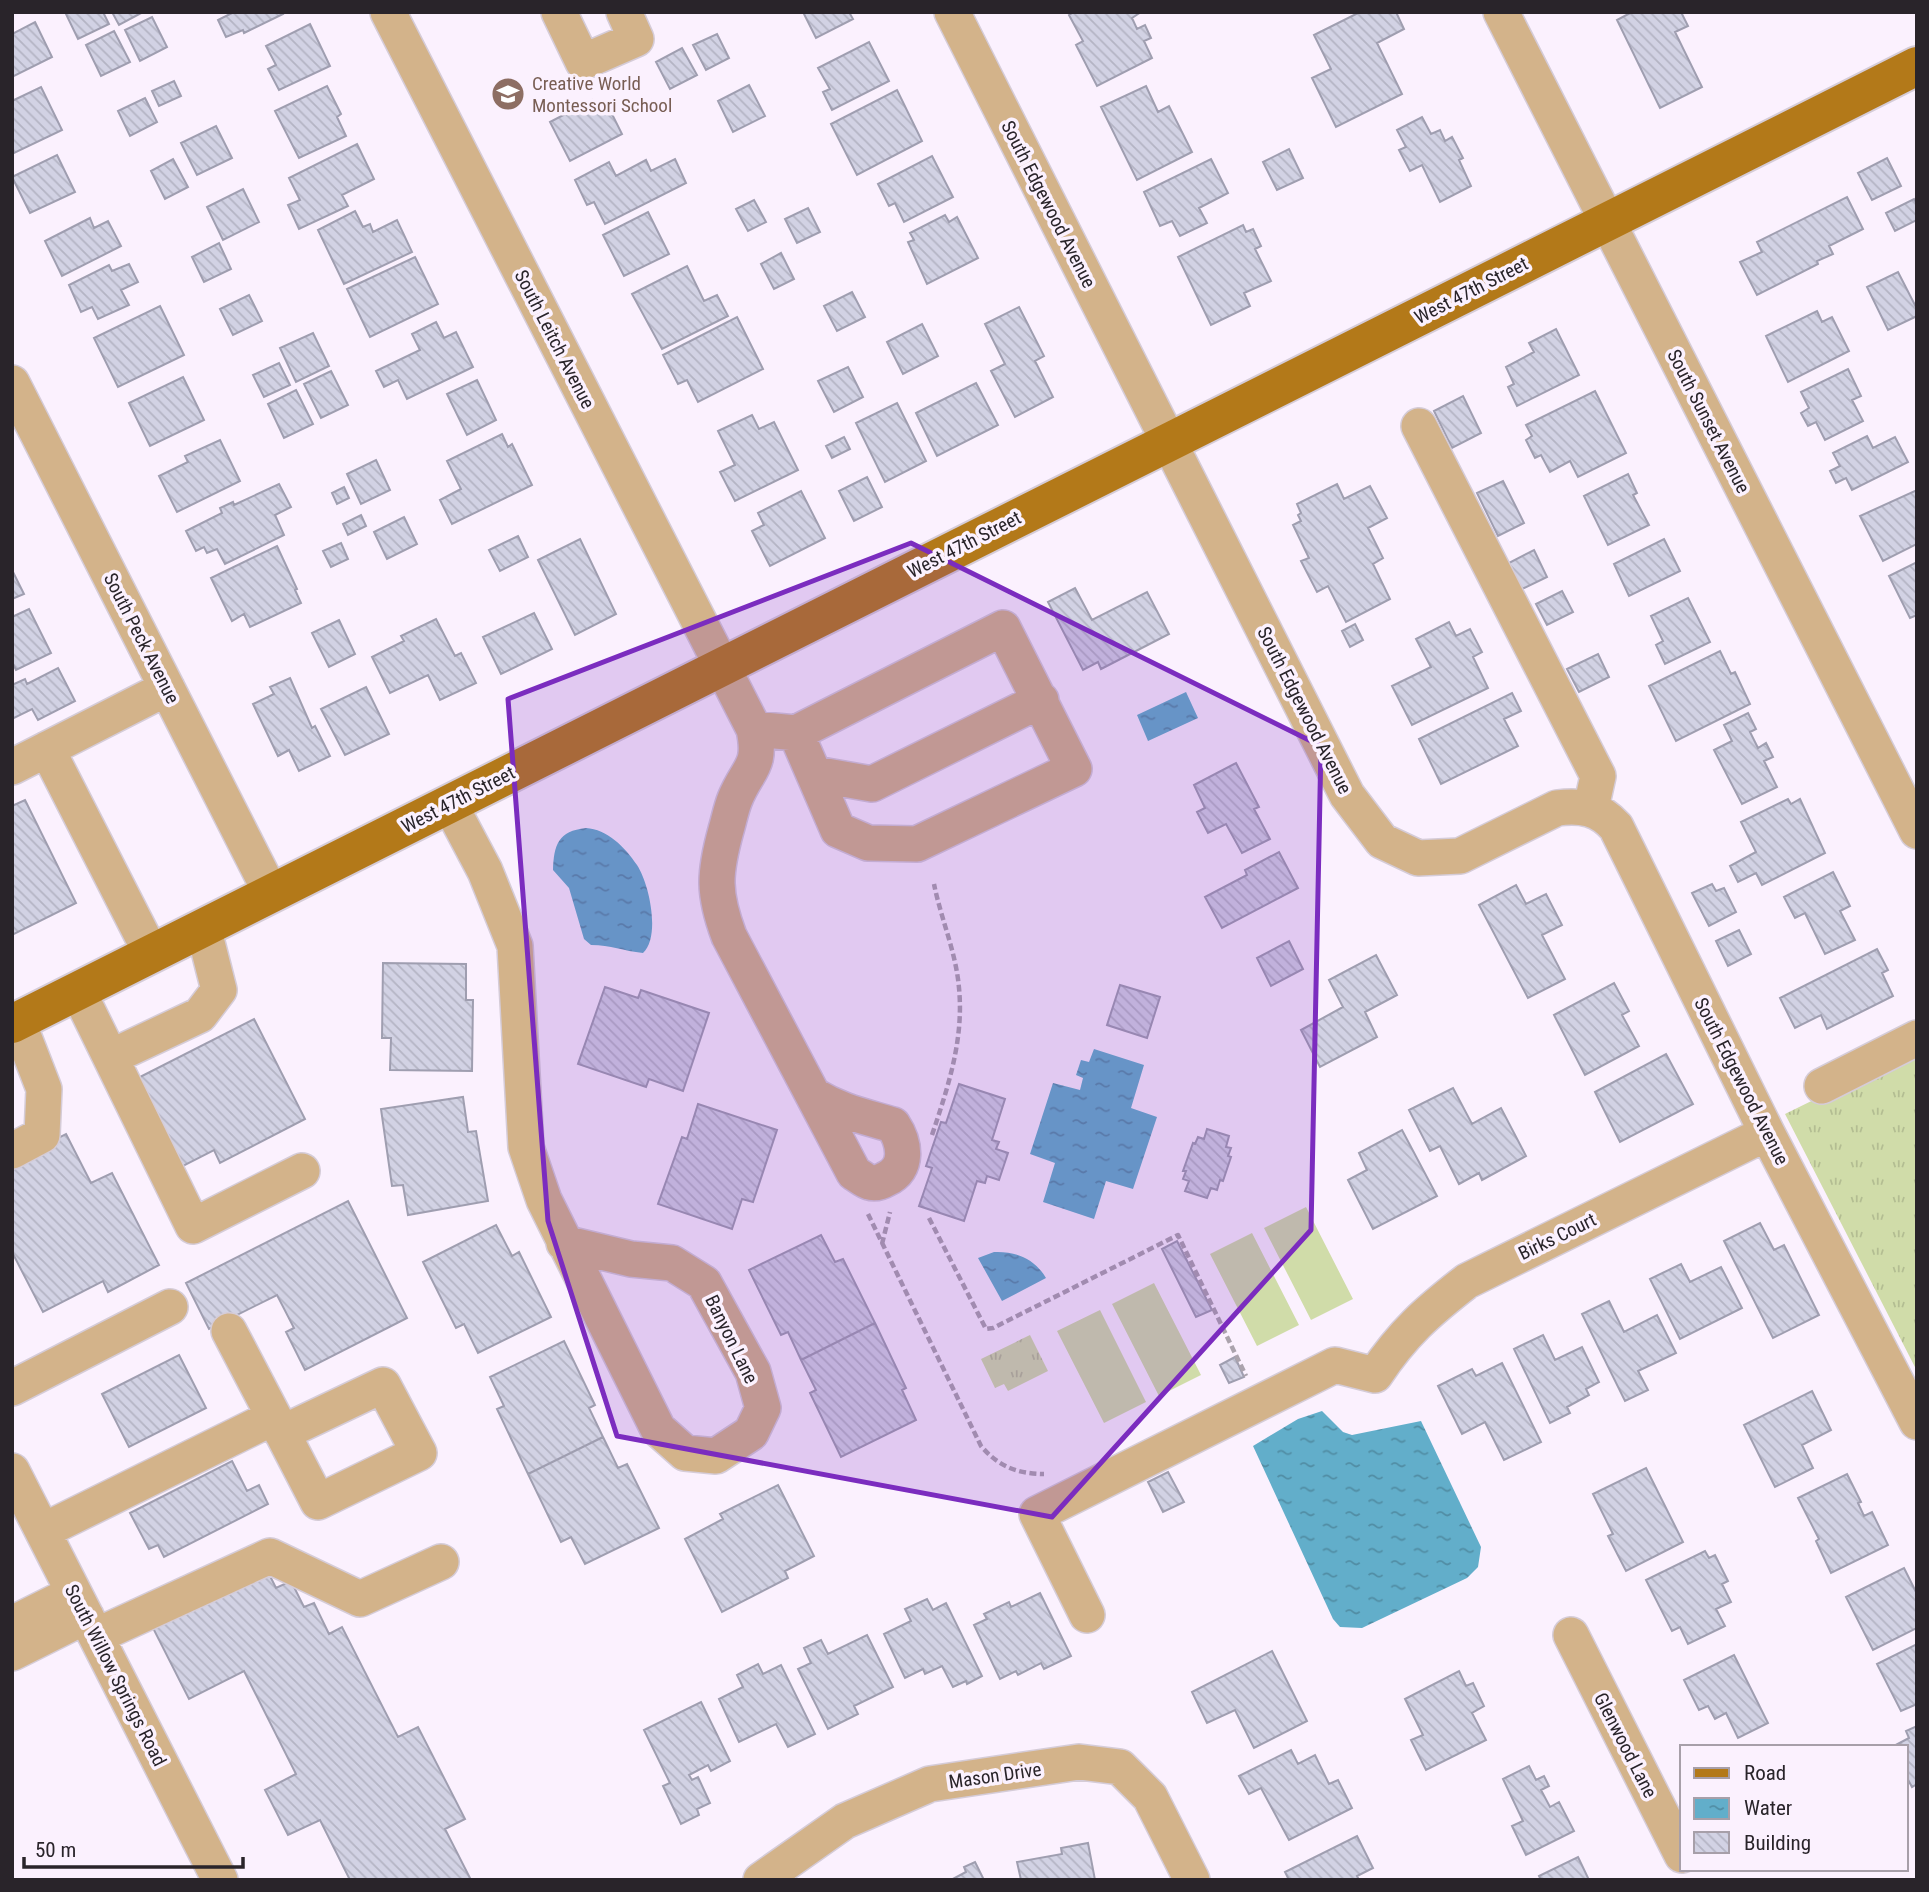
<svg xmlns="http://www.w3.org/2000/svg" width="1929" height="1892" viewBox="0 0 1929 1892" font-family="'Roboto Condensed',sans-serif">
  <defs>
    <pattern id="grass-tufts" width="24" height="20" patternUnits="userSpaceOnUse" patternTransform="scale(1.75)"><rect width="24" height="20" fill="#d0dca9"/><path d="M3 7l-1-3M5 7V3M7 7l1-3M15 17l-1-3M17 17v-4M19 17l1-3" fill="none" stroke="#b3bd92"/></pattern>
    <pattern id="water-ripples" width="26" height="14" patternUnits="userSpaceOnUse" patternTransform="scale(1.75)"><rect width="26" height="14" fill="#62aeca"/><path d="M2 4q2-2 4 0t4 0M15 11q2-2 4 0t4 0" fill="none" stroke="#518da4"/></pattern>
    <pattern id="building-back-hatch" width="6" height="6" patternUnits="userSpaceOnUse" patternTransform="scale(1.75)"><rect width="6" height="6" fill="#d2d2e4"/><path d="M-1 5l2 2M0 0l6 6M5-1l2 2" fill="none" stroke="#b4b4c4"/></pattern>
  </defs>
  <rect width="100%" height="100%" fill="#fbf1fe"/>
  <path fill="url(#grass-tufts)" d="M1917 1049V1371L1785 1114Z
    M1030 1335 1048 1371 1008 1391 1004 1384 995 1388 981 1359Z"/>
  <path fill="#d0dca9" d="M1306 1207 1353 1299 1311 1320 1264 1228Z
    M1252 1233 1299 1325 1257 1346 1210 1254Z
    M1154 1283 1201 1375 1159 1396 1112 1304Z
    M1100 1310 1146 1402 1104 1423 1057 1331Z"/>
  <path fill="url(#water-ripples)" d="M1186 692 1198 718 1148 741 1137 715Z
    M586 828C607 829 625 847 637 865 649 883 661 936 643 953 623 951 611 945 591 945L584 939 569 888 553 870C554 845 558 831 586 828Z
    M1094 1049 1144 1065 1131 1108 1157 1117 1133 1189 1106 1181 1094 1219 1043 1202 1055 1163 1030 1154 1053 1083 1080 1090 1083 1078 1076 1075 1081 1060 1089 1062Z
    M994 1252C1016 1251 1035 1259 1046 1278L1002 1301 978 1258Z
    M1322 1411 1343 1432 1352 1435 1421 1421 1481 1547 1478 1567 1467 1578 1362 1628 1340 1627 1333 1619 1253 1446 1298 1419Z"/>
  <path fill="url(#building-back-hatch)" stroke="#9f9eb0" stroke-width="2" d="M65 12H103L109 24 78 39Z
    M112 12H143L119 25Z
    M234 12H282L283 14 244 33 243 30 226 37 218 20Z
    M803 12H849L853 19 816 38Z
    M1074 12H1141L1132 18 1137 29 1145 25 1151 38 1144 41 1152 58 1097 86 1076 45 1083 41 1069 15Z
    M1360 12H1396L1404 29 1377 43 1402 94 1336 127 1312 78 1331 69 1314 35Z
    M1632 12H1681L1688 26 1675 32 1702 87 1660 108 1617 20Z
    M152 17 167 47 140 61 125 30Z
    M35 22 52 57 12 77V34Z
    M310 24 330 66 279 90 268 69 276 65 266 46Z
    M114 31 130 62 101 76 86 45Z
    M717 34 729 58 706 70 693 45Z
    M869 42 889 81 832 110 823 92 830 89 818 68Z
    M682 48 697 75 670 89 656 62Z
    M174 81 181 96 159 106 152 91Z
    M749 85 765 116 733 132 718 101Z
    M327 86 341 114 337 117 346 136 299 158 275 111Z
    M1146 86 1158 112 1169 106 1192 152 1137 180 1101 107Z
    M41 87 62 130 12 154V101Z
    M897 90 922 141 857 175 831 124Z
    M145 98 157 122 130 136 118 111Z
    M592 100 599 113 609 108 622 134 570 161 550 122Z
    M1422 117 1431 134 1440 130 1445 141 1452 137 1463 158 1459 160 1471 186 1440 202 1422 165 1410 171 1399 150 1406 147 1397 130Z
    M216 126 232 158 197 175 181 143Z
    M357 144 374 179 342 195 348 206 299 229 288 205 300 200 289 178Z
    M1289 149 1303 178 1277 190 1263 162Z
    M57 155 75 192 30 213 12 177Z
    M932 156 953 197 904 222 895 203 889 206 878 184Z
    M1887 158 1901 186 1872 200 1858 173Z
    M173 159 188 187 165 199 151 171Z
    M675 159 686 183 605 224 594 202 587 205 575 180 609 162 616 176 646 160 651 171Z
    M1211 159 1228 193 1199 208 1207 223 1180 236 1172 221 1160 226 1144 192Z
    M243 189 259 222 223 240 207 207Z
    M1847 197 1863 229 1829 246 1833 254 1817 261 1818 264 1757 295 1740 262 1762 252 1757 242Z
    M1914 199 1917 204V220L1895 231 1886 213Z
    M754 200 766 222 748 231 736 209Z
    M808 208 820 232 797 243 785 219Z
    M355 211 363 227 370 224 373 232 397 220 412 252 344 284 318 230Z
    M648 212 669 254 624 276 603 235Z
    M945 215 949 222 957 217 978 258 927 284 908 242 914 240 910 233Z
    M90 218 94 228 108 221 121 246 62 276 45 241Z
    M1243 225 1246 232 1253 229 1261 246 1255 249 1271 281 1244 293 1250 306 1211 325 1178 257Z
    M219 243 231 269 204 282 192 257Z
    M781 253 794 279 774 289 761 264Z
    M415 257 438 304 370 337 347 289Z
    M129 264 138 282 121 290 129 305 98 319 92 307 81 312 69 285 109 265 112 271Z
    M687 266 704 301 717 295 728 316 662 349 632 294Z
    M1898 272 1917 309V316L1888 330 1867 287Z
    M852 292 865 317 837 331 824 306Z
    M249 295 262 321 233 335 220 309Z
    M160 306 184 355 118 387 94 338Z
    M1019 307 1044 356 1035 361 1053 397 1015 417 991 371 1005 364 985 324Z
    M1817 311 1822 322 1832 317 1849 351 1788 382 1766 336Z
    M737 317 763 369 698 402 687 380 678 384 663 355Z
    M436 322 444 338 456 332 473 367 407 399 398 380 384 387 376 371 420 350 412 334Z
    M922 324 938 356 903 374 887 342Z
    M1556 329 1579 375 1517 406 1508 387 1514 384 1506 367 1534 352 1529 343Z
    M313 333 329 366 296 382 280 348Z
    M279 363 290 385 264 397 253 375Z
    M848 367 863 397 834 412 818 381Z
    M1848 369 1861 396 1852 400 1863 421 1825 440 1816 422 1808 426 1801 413 1809 408 1801 392Z
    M331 371 348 405 321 418 304 384Z
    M183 377 204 420 150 446 129 403Z
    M477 380 496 420 467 435 447 394Z
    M976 383 998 425 937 456 916 413Z
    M296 390 313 424 284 438 268 404Z
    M1595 391 1626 453 1578 477 1570 461 1550 472 1541 455 1535 458 1526 440 1532 436 1526 425Z
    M1463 396 1481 433 1452 448 1434 411Z
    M897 403 926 461 885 482 856 423Z
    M752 415 759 429 774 422 798 470 735 501 720 472 735 465 718 431Z
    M502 434 508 447 512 444 532 485 452 524 440 500 461 489 447 461Z
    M1867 436 1873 448 1895 437 1908 462 1852 490 1846 478 1836 483 1830 471 1840 466 1833 453Z
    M844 437 850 449 832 458 826 446Z
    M220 440 240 481 177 512 159 476 188 462 185 456Z
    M376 460 390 490 361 504 347 474Z
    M1628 474 1637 493 1633 495 1649 525 1608 545 1584 496Z
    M867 477 882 507 854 521 839 491Z
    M1503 481 1524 523 1498 536 1477 493Z
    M279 484 291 507 275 515 284 535 225 564 217 549 207 553 204 547 196 551 186 531 222 513 220 508 233 502 234 505Z
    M1337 484 1344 499 1370 486 1387 518 1368 528 1383 558 1373 564 1390 599 1346 622 1328 586 1317 592 1301 561 1309 558 1293 525 1301 521 1298 515 1301 513 1297 504Z
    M344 487 349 498 337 504 332 493Z
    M1917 490V544L1883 561 1860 516Z
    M801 491 825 538 770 566 752 531 764 525 758 513Z
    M361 515 366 526 348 535 343 524Z
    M404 517 417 544 387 559 374 532Z
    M518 536 528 557 500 571 489 550Z
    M580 539 616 614 575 635 538 560Z
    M1664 539 1680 571 1629 596 1614 564Z
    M341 543 348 559 331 567 323 551Z
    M277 546 297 589 295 590 301 603 250 627 244 614 232 621 211 578Z
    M1534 550 1547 577 1520 590 1507 564Z
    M1917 562V615L1910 618 1889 576Z
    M12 570 24 594 12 599Z
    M1075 588 1092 620 1147 592 1169 634 1101 669 1098 662 1083 670 1048 602Z
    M1562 591 1573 612 1547 625 1536 604Z
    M1688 598 1710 642 1665 664 1656 645 1663 641 1651 616Z
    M29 609 51 653 16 670 12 662V617Z
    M534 613 552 649 501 674 483 637Z
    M436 619 455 656 461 653 476 683 440 700 428 675 390 693 372 657 404 641 401 636Z
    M339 620 355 654 329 667 312 633Z
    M1449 622 1456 636 1470 629 1482 652 1473 657 1488 688 1412 725 1392 686 1431 667 1416 639Z
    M1355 624 1363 640 1350 647 1342 631Z
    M1720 651 1731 674 1735 672 1750 704 1676 741 1649 686Z
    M1598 654 1609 677 1579 692 1567 669Z
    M58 668 75 701 38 720 32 709 12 719V685L25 679 27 684Z
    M290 678 312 728 315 726 330 756 299 771 289 750 278 756 253 704 274 694 270 687Z
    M366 687 389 734 345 755 321 709Z
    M1512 693 1521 711 1504 719 1518 746 1441 784 1419 739Z
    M1748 713 1756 729 1750 732 1758 748 1766 743 1773 757 1764 761 1777 787 1742 804 1714 750 1732 741 1724 725Z
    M1236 763 1259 807 1254 809 1270 839 1242 853 1226 824 1208 833 1197 812 1205 808 1194 785Z
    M1788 799 1791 804 1800 799 1825 853 1762 885 1756 873 1738 882 1730 866 1756 852 1741 822Z
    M25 800 76 903 12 935V806Z
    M1279 852 1298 888 1222 928 1205 897 1247 875 1245 870Z
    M1833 872 1850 906 1840 911 1855 940 1825 954 1805 913 1795 918 1784 897Z
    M1712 884 1716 891 1724 888 1736 912 1709 926 1692 893Z
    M1516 885 1526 904 1546 894 1562 925 1542 935 1565 979 1528 998 1479 905Z
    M1739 930 1751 954 1728 966 1716 941Z
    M1289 941 1303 969 1271 986 1257 958Z
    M1877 949 1888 970 1882 973 1893 996 1827 1029 1821 1015 1795 1028 1780 998Z
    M1376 955 1397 995 1365 1012 1377 1037 1320 1067 1301 1030 1343 1007 1329 980Z
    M383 963 466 964V1000H473L472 1071 390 1070 391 1038H382Z
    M1614 983 1629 1011 1622 1015 1639 1046 1585 1075 1554 1015Z
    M1120 985 1160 997 1147 1038 1107 1025Z
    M605 987 638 998 641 990 709 1013 683 1091 649 1079 646 1087 578 1064Z
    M254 1019 305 1119 220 1163 214 1150 183 1166 138 1078Z
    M1666 1054 1693 1104 1620 1142 1595 1092Z
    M959 1084 1005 1099 992 1140 999 1142 996 1149 1008 1153 999 1180 987 1176 985 1183 977 1181 964 1221 919 1206 932 1168 926 1166 941 1122 946 1123Z
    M1453 1088 1472 1124 1501 1108 1526 1156 1482 1180 1479 1173 1459 1184 1440 1146 1430 1151 1409 1110Z
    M463 1097 468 1132 476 1131 488 1201 408 1215 403 1185 392 1186 381 1109Z
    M698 1104 777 1130 753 1202 742 1199 732 1229 658 1204 682 1137 687 1139Z
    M1207 1129 1229 1136 1226 1147 1231 1148 1228 1156 1231 1157 1223 1181 1220 1180 1217 1190 1211 1188 1207 1198 1185 1191 1189 1181 1183 1179 1186 1171H1183L1193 1143 1195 1144 1198 1137 1204 1139Z
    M1402 1130 1437 1196 1373 1229 1348 1180 1367 1170 1359 1153Z
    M66 1134 91 1183 112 1173 159 1265 108 1292 103 1281 43 1312 12 1252V1161Z
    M348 1201 407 1318 305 1370 286 1332 294 1328 277 1295 209 1329 186 1283Z
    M1760 1223 1774 1250 1784 1245 1819 1315 1773 1338 1724 1241Z
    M496 1225 512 1256 519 1252 551 1317 478 1353 464 1324 456 1328 423 1262Z
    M821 1235 835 1262 843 1259 875 1323 801 1360 788 1332 781 1335 749 1270Z
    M1177 1241 1212 1310 1196 1317 1162 1249Z
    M1681 1264 1690 1282 1721 1267 1742 1308 1680 1339 1650 1279Z
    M1609 1301 1624 1332 1657 1315 1676 1353 1638 1371 1648 1390 1625 1401 1582 1314Z
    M875 1323 906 1388 902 1390 916 1420 841 1457 810 1393 816 1390 801 1360Z
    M1543 1335 1555 1360 1582 1347 1599 1382 1586 1389 1589 1395 1567 1407 1570 1413 1550 1423 1514 1349Z
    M564 1341 595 1405 589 1408 603 1437 528 1474 497 1409 504 1406 490 1377Z
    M179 1355 206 1408 129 1447 102 1394Z
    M1235 1357 1244 1377 1229 1383 1220 1365Z
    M1502 1363 1541 1442 1504 1460 1485 1422 1462 1434 1438 1386 1472 1369 1476 1376Z
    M1812 1391 1831 1430 1802 1445 1813 1468 1775 1487 1744 1425Z
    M603 1437 618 1468 627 1464 659 1528 585 1564 571 1537 561 1542 528 1474Z
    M232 1461 247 1491 259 1485 268 1504 164 1557 158 1545 149 1549 130 1513Z
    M1646 1468 1683 1542 1626 1571 1608 1536 1613 1534 1593 1494Z
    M1168 1472 1184 1502 1163 1512 1148 1482Z
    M1847 1474 1861 1502 1858 1503 1864 1516 1872 1512 1888 1545 1831 1573 1816 1541 1819 1539 1798 1498Z
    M778 1485 814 1556 785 1571 788 1578 722 1612 685 1539 723 1519 720 1514Z
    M1705 1551 1709 1558 1715 1555 1728 1581 1722 1584 1731 1602 1716 1609 1725 1626 1688 1644 1680 1627 1672 1631 1646 1580Z
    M1904 1568 1917 1594V1628L1873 1650 1846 1597Z
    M267 1570 276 1588 291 1581 304 1607 314 1603 329 1634 342 1627 398 1737 418 1727 465 1819 445 1829 471 1880H350L320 1820 288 1835 265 1790 296 1774 244 1671 189 1699 153 1628Z
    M1040 1593 1071 1656 1044 1669 1041 1663 1018 1675 1016 1671 1000 1679 974 1625 987 1619 984 1614 1009 1602 1011 1607Z
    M927 1599 933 1610 946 1603 982 1676 967 1684 966 1681 953 1687 942 1666 925 1674 923 1669 905 1678 884 1634 911 1621 905 1609Z
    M867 1635 893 1687 854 1706 858 1714 828 1729 798 1669 811 1663 804 1648 821 1640 828 1654Z
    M1917 1644V1704L1901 1711 1877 1664Z
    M1272 1651 1307 1721 1254 1748 1235 1710 1207 1723 1192 1692Z
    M1734 1655 1768 1723 1738 1738 1726 1713 1715 1719 1708 1706 1699 1710 1684 1680Z
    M758 1664 763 1674 781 1665 815 1734 788 1747 776 1724 739 1742 719 1699 743 1687 737 1675Z
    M1459 1671 1466 1686 1473 1683 1484 1706 1472 1713 1486 1740 1426 1770 1411 1740 1423 1735 1405 1699Z
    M701 1702 730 1761 711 1771 708 1765 689 1775 692 1780 698 1777 710 1803 697 1809 699 1815 681 1824 663 1786 670 1783 644 1730Z
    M1917 1726V1784L1912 1787 1906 1776V1747H1892L1909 1738 1906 1731Z
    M1291 1750 1298 1764 1315 1755 1329 1784 1338 1780 1352 1808 1289 1840 1261 1788 1249 1794 1239 1776Z
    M1529 1766 1536 1780 1544 1776 1549 1786 1541 1790 1550 1807 1559 1802 1574 1831 1526 1855 1512 1826 1523 1821 1503 1779Z
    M1357 1836 1373 1868 1357 1876 1359 1880H1289L1285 1872Z
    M1088 1843 1095 1880H1021L1017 1862 1062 1854 1061 1848Z
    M1578 1857 1589 1880H1541L1539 1876Z
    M975 1862 984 1880H951L966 1872 964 1867Z"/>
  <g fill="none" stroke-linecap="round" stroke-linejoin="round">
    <defs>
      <path id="minor" d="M388 12 754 729C762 768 748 767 735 799 731 809 729 820 726 830 714 874 713 893 729 936L854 1173C859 1176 865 1181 869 1182 875 1184 881 1182 886 1179 909 1169 905 1143 893 1125 863 1116 841 1112 813 1095
        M559 12 583 62 636 39 624 12
        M952 12 1347 795 1382 841 1418 858 1460 856 1557 808C1582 805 1599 808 1616 827L1767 1133 1917 1422
        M1501 12 1917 831
        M12 383 271 893
        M1419 426 1598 776 1591 808
        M754 729 796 733 1003 628 1074 769 917 844 868 843 838 830 796 733
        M47 749 151 953
        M12 767 167 688
        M815 774 872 784 1041 700
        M449 803 485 871 515 946 526 1147 544 1200 658 1429 685 1453 716 1456 751 1433 763 1408 753 1372 704 1283 672 1263 631 1259 564 1243
        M78 991 193 1226 302 1171
        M111 1057 200 1015 219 990 203 927
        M1822 1086 1917 1038
        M12 1151 42 1135 44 1089 18 1022
        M12 1388 170 1307
        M274 1417 318 1502 419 1453 383 1385 282 1433
        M12 1471 220 1880
        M43 1531 274 1417 229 1331
        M1087 1615 1037 1514 1335 1365 1375 1375C1403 1333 1427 1312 1467 1281L1767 1133
        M12 1624 74 1593
        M1571 1635 1682 1855
        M96 1636 270 1556 360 1599 441 1562
        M12 1653 86 1616
        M761 1880 845 1821 930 1784 1079 1762 1120 1767 1150 1797 1192 1880"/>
      <path id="major" d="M12 1024 1917 66"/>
    </defs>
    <use href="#minor" stroke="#d5ccd8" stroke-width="38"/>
    <use href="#major" stroke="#d5ccd8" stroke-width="42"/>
    <path stroke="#aba3ad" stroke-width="4.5" stroke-dasharray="7 3.5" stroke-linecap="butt" d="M932 1135C948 1087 964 1040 959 988 956 952 941 919 934 884
      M868 1214 981 1446C998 1466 1017 1474 1044 1474
      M929 1218 986 1329 993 1328 1178 1235 1246 1376
      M882 1244 890 1212"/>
    <use href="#minor" stroke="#d3b38a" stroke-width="35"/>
    <use href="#major" stroke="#b37919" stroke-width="38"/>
  </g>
  <path fill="#7b2cbf" fill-opacity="0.2" stroke="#7b2cbf" stroke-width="5" stroke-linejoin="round" d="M911 543 1321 746 1311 1230 1052 1517 617 1436 548 1221 508 699Z"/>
  <defs>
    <symbol id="school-disc" viewBox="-11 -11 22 22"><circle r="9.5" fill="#8d6e63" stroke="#fbf1fe"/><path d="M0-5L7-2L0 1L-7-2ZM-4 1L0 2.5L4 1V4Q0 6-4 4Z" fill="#fff"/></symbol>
  </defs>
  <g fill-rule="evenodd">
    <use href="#school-disc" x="489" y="75" width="38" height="38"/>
  </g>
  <g text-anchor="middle" stroke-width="7" stroke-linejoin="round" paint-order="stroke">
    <g font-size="19" fill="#785e54" stroke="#fbf1fe" text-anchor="start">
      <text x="532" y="90">Creative World<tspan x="532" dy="22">Montessori School</tspan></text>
    </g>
    <g font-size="19" fill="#29242a" stroke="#fbf1fe">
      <text transform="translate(1049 204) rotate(63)" y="7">South Edgewood Avenue</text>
      <text transform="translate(1471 290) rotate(-27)" y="7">West 47th Street</text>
      <text transform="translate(555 339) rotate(63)" y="7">South Leitch Avenue</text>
      <text transform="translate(1709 421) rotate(63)" y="7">South Sunset Avenue</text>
      <text transform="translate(964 544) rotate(-27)" y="7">West 47th Street</text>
      <text transform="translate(142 638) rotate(63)" y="7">South Peck Avenue</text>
      <text transform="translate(1305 710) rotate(63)" y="7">South Edgewood Avenue</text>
      <text transform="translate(458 799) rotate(-27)" y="7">West 47th Street</text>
      <text transform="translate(1742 1081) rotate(63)" y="7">South Edgewood Avenue</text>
      <text transform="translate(1557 1236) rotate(-26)" y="7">Birks Court</text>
      <text transform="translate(732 1339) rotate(64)" y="7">Banyon Lane</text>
      <text transform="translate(116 1675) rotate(63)" y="7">South Willow Springs Road</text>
      <text transform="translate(1626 1745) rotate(63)" y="7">Glenwood Lane</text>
      <text transform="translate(995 1775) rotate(-8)" y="7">Mason Drive</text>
    </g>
  </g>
  <rect width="1929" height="1892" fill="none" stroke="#29242a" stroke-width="28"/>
  <rect x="1680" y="1745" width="228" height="126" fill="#fbf1fe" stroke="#a79fa9" stroke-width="2"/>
  <rect x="1694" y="1768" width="35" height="10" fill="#b37919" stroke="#a79fa9" stroke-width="2"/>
  <text x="1744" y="1780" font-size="21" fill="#29242a">Road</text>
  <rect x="1694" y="1798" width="35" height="21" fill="url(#water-ripples)" stroke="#a79fa9" stroke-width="2"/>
  <text x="1744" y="1815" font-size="21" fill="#29242a">Water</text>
  <rect x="1694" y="1832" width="35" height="21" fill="url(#building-back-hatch)" stroke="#a79fa9" stroke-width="2"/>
  <text x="1744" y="1850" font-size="21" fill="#29242a">Building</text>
  <path d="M24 1857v10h219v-10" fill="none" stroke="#29242a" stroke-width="3.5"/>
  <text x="35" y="1857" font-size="21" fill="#29242a" stroke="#fbf1fe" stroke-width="5" paint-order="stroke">50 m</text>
</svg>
